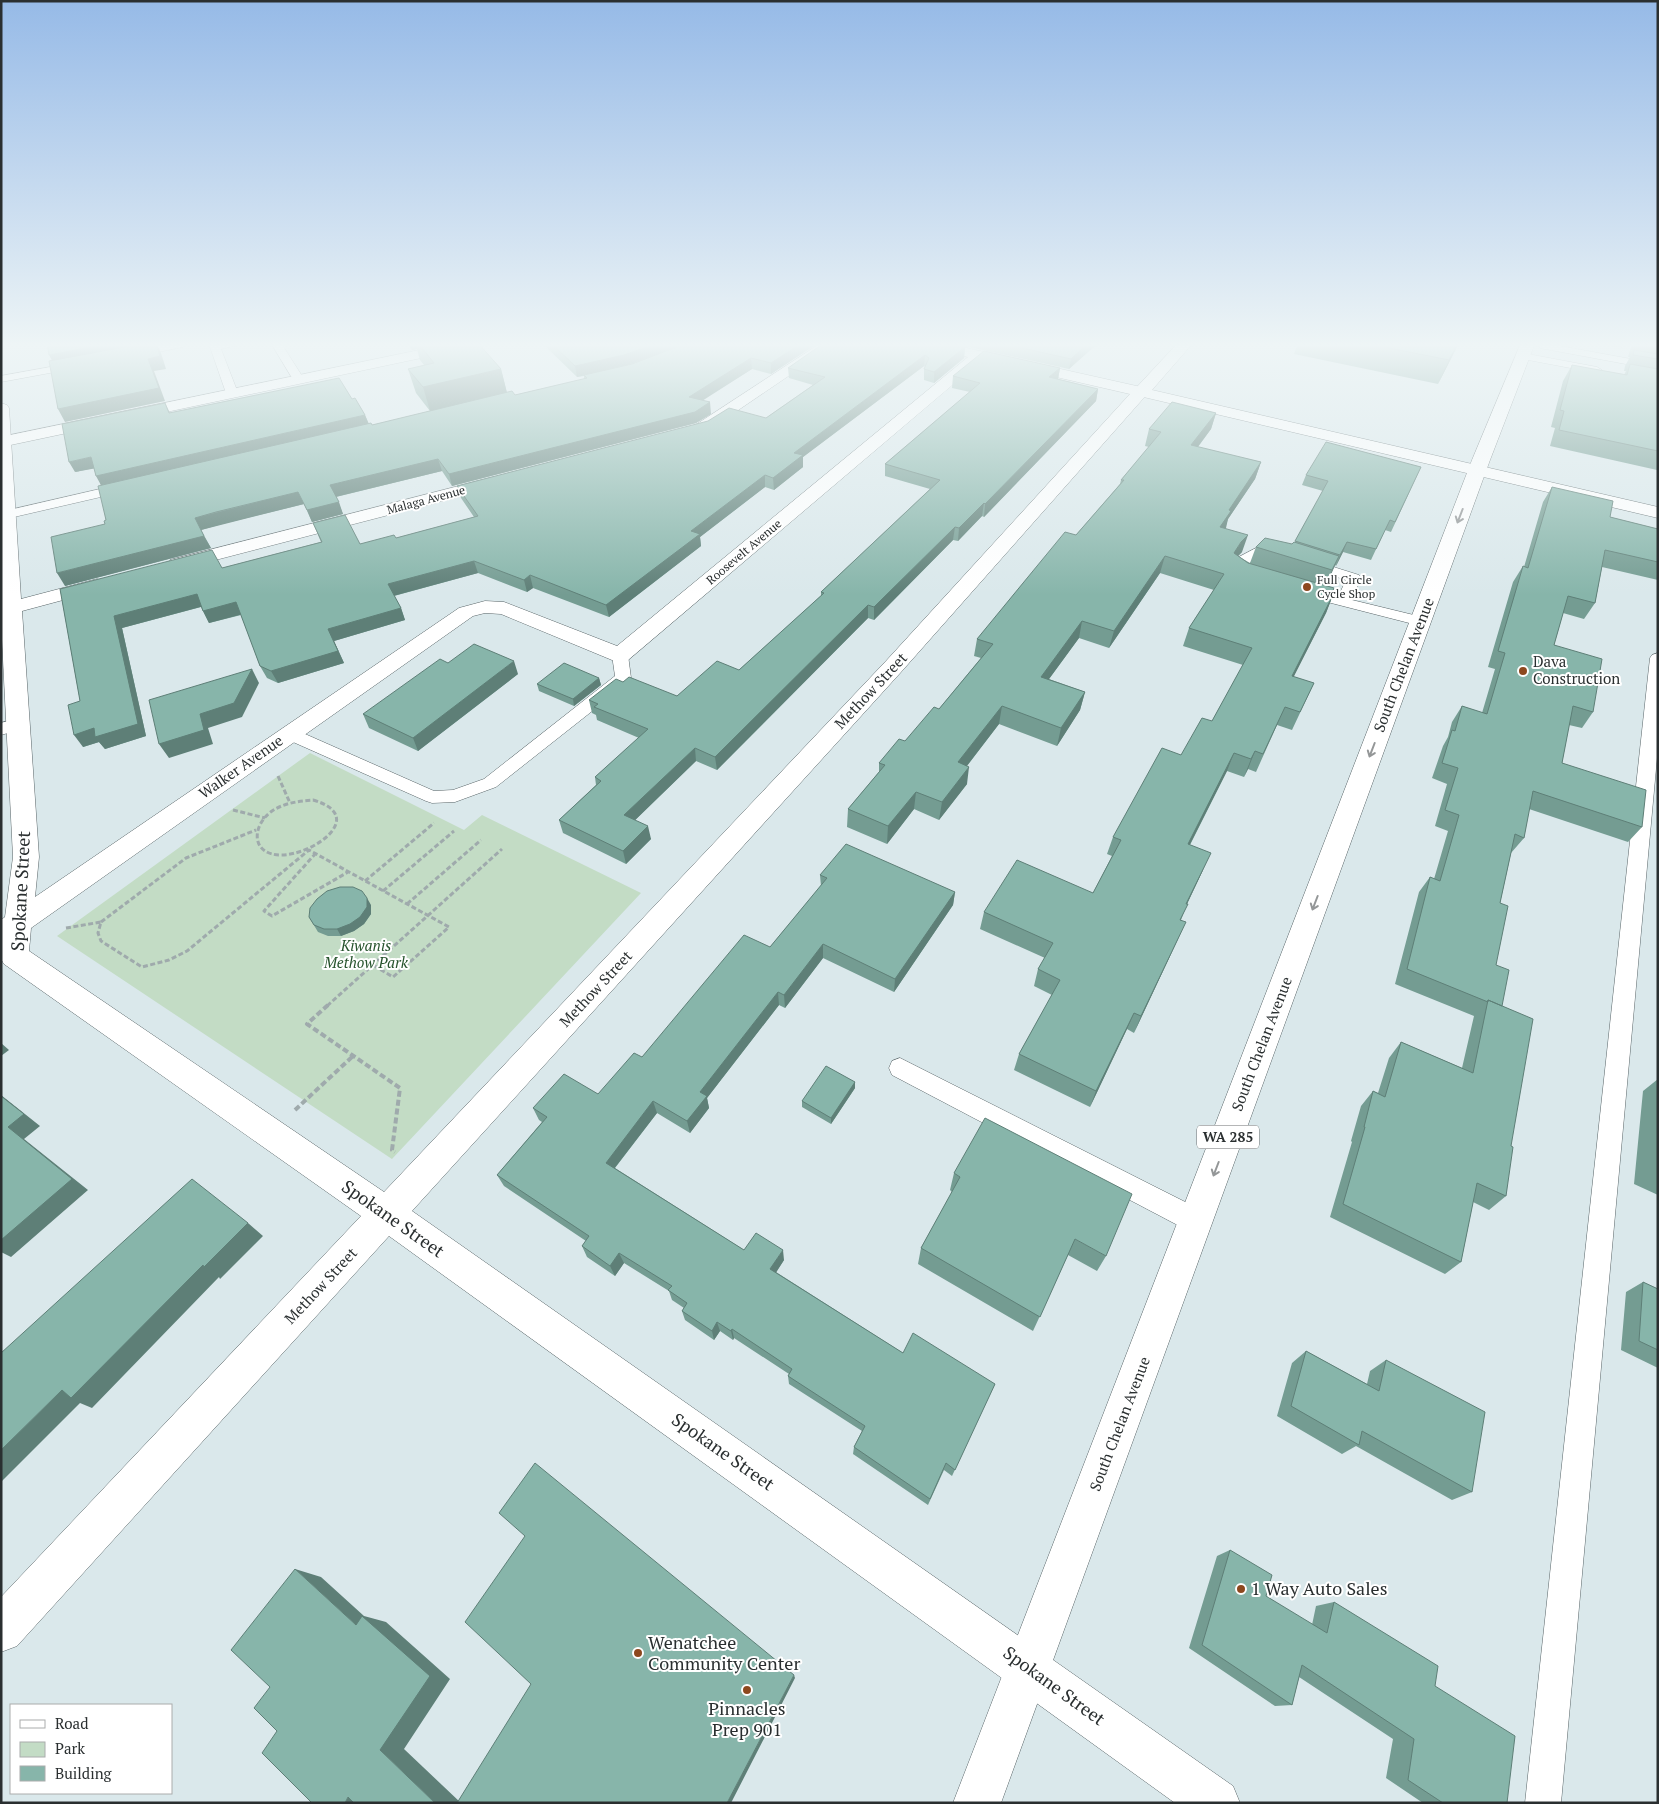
<svg xmlns="http://www.w3.org/2000/svg" width="1659" height="1804" viewBox="0 0 1659 1804" font-family="'PT Serif',serif">
  <rect width="100%" height="100%" fill="#dae8eb"/>
  <path fill="#c3dcc5" d="M310 753 464 830 482 815 641 893 392 1159 57 936Z"/>
  <g fill="none" stroke-linecap="round" stroke-linejoin="round">
    <defs>
      <path id="service" d="M173 343 188 344 183 347 133 357 128 354 133 351Z
        M220 343H240L239 345 221 349 238 393 236 395H228L226 393 210 347 211 345Z
        M271 343H281L304 379 302 381H294Z
        M1544 343 1658 364V370L1540 348 1539 346Z
        M1609 343H1626L1627 344 1622 347 1610 345Z
        M1522 353 1597 367 1602 370 1597 373 1518 358 1517 356 1518 354Z
        M78 362 82 363 83 365 82 367 1 382V376Z
        M126 483 131 484 132 487 131 490 1 520V512Z
        M1256 548 1285 552 1287 555 1285 558 1280 559 1259 557 1248 564 1245 568 1256 573 1258 576 1256 579C1248 581 1235 577 1230 570L1237 558Z
        M1308 559 1359 575 1361 578 1352 600 1426 618 1429 621 1426 624 1421 626 1300 595 1298 592 1300 589 1305 588 1338 597 1346 580 1303 566 1301 563 1303 560Z
        M620 650 626 652 628 655 631 678 629 682 496 787 455 802 432 803 426 801 284 738 281 734 284 730 290 728 296 730 434 791 453 790 484 779 615 676 612 655 614 652Z
        M1658 653V747L1561 1803H1525L1650 658 1652 655Z
        M19 718 25 720 27 724 25 728 1 735V723Z
        M900 1058 1205 1212 1209 1221 1205 1230 1196 1233 1187 1230 892 1075 889 1068 892 1061Z"/>
      <path id="minor" d="M821 343H837L706 432H694L692 429 694 426Z
        M919 343H944L1141 387 1147 389 1149 392 902 671 412 1211 1233 1786 1240 1803H1175L389 1236 17 1646 1 1652V1597L361 1216 4 964 1 959V920L5 917 13 857 1 620V403L7 405 9 408 21 599 97 579 104 581 107 585 104 589 22 611 39 857 35 897 459 608 485 601 504 602 617 646 968 357 921 346ZM982 360 1130 394 886 661 384 1192 29 951 31 928 473 616 485 613 501 614 612 660 620 662 628 660Z
        M494 477 500 478 503 482 500 486 177 570 170 568 167 564 170 560Z"/>
      <path id="tertiary" d="M453 343H480L478 346 473 347 1 447V437Z
        M1178 343H1193L1152 390 1658 507V518L1135 395 1133 392 1135 389Z"/>
      <path id="primary" d="M1521 343H1535L1490 460 1001 1803H953L1472 460Z"/>
    </defs>
    <use href="#service" stroke="#596568" stroke-width="1"/>
    <use href="#minor" stroke="#596568" stroke-width="1"/>
    <use href="#tertiary" stroke="#596568" stroke-width="1"/>
    <use href="#primary" stroke="#596568" stroke-width="1"/>
    <path stroke="#9faaac" stroke-width="3" stroke-dasharray="5 2.5" stroke-linecap="butt" d="M278 776 290 803
      M313 800C368 816 314 855 281 855 251 855 251 826 272 811 284 803 299 801 313 800Z
      M233 810 265 818
      M316 853 264 911 272 916 348 872
      M365 881 434 823
      M383 891 454 831
      M407 904 481 840
      M101 922 186 858 256 830
      M66 928 101 922 98 933 101 941 142 967 169 960 187 951 309 850 449 927 393 977 373 965
      M327 1006 502 849"/>
    <path stroke="#9faaac" stroke-width="4" stroke-dasharray="6 3" stroke-linecap="butt" d="M328 1005 307 1024 400 1088 392 1150 395 1152
      M295 1110 353 1056"/>
    <use href="#service" fill="#fff" fill-rule="evenodd"/>
    <use href="#minor" fill="#fff" fill-rule="evenodd"/>
    <use href="#tertiary" fill="#fff" fill-rule="evenodd"/>
    <use href="#primary" fill="#fff" fill-rule="evenodd"/>
  </g>
  <path fill="#749c92" d="M407 343H478L501 369 507 393 515 395 584 379V376L577 377 544 345 543 343H683L674 348 682 345 685 343H818L771 374 752 369 702 400 711 414 696 423 452 486 442 471 336 497 343 514 312 522 304 504 222 524 201 530 211 548 65 586 105 524 106 520 101 485 94 468 75 472 165 403 170 413 352 399 365 415 369 424 372 425 430 411 416 393 408 369 424 365 420 360 417 349 412 350Z
    M824 343H946L965 347 964 358 934 383 924 380V369L925 367 924 366 803 457V467L774 490 765 487 700 537 701 546 609 617 533 588 527 592 478 573 394 596 401 608 405 620 334 641 344 663 278 683 267 678 260 666 241 615 209 623 201 607 122 628 146 736 105 749 99 742 83 747 80 701 60 589 222 568 321 542 313 523 360 544 396 538 474 517 461 498 457 486 766 418 813 385 789 378 788 368Z
    M951 343H1098L1069 369Z
    M1298 343H1459L1438 384 1294 354Z
    M1632 343H1658L1657 470 1550 446 1555 428 1551 427 1563 381 1572 365 1624 375 1626 371H1624L1625 366 1630 357H1628Z
    M1060 368 1058 379 1098 389 1096 401 984 517 982 516 958 541 953 540 874 620 868 618 717 770 696 761 635 820 651 839 626 864 563 833 559 820 596 785 595 777 639 738 597 720 596 715 592 713 589 700 623 682 677 696 739 670 821 596V592L930 489 885 476V464L970 392 952 388 953 376Z
    M1216 413 1211 429 1198 447 1261 462 1255 479 1228 519 1225 528 1242 552 1238 556 1250 563 1256 547 1292 544 1295 542 1323 491 1302 485 1306 475 1421 467 1391 532 1385 530 1371 560 1343 552 1336 566 1335 565 1325 586 1331 595H1333L1326 613 1293 677 1314 683 1292 730 1277 725 1256 772 1248 769 1244 777 1227 771 1190 845 1203 870 1187 904 1181 920 1178 939 1134 1033 1127 1029 1090 1107 1014 1070 1019 1054 1052 995 1034 986 1038 969 1045 958 980 929 984 912 1093 893 1112 856 1107 854 1113 837 1181 755 1212 721 1243 665 1183 646 1189 628 1214 590 1160 573 1109 648 1079 638 1049 679 1085 692 1080 710 1057 746 999 724 967 766V784L939 820 914 809 887 844 847 827 848 809 879 772V763L905 741 939 709 981 658 974 656 977 639 1076 535 1120 484 1121 480 1149 447 1145 446 1149 429Z
    M1552 487 1610 517 1658 529V580L1602 567 1595 603 1584 619 1563 613 1554 645 1593 712 1582 728 1569 725 1562 763 1642 827 1628 842 1529 809 1524 838 1511 853 1500 903 1496 965 1502 1006 1511 1146 1506 1196 1489 1210 1473 1202 1461 1262 1445 1274 1330 1217 1352 1142 1351 1141 1361 1106 1373 1091 1378 1093 1389 1058 1401 1042 1462 1068 1474 1016 1395 984 1419 892 1430 877 1434 879 1448 831 1435 826 1447 784 1432 778 1443 746 1448 737 1452 722 1462 706 1482 713 1495 669 1488 667 1513 582 1523 566 1524 567 1543 502Z
    M448 663 518 674 418 751 369 728 363 714Z
    M599 678 601 685 574 706 539 691 537 684Z
    M820 875 955 892 953 905 894 992 823 958 785 1008 779 1005 707 1098 709 1108 690 1133 657 1113 615 1168 744 1250 784 1260 776 1272 903 1353 995 1384 952 1476 944 1470 928 1505 853 1454 854 1447 862 1431 789 1384 788 1376 789 1374 734 1338 733 1340 720 1331 714 1340 685 1320 682 1311 684 1308 672 1300 669 1291 624 1263 615 1276 587 1257 582 1246 586 1241 504 1186 497 1175 542 1122 539 1120 533 1108 598 1094 642 1057 770 947 821 886Z
    M371 905V914L364 924 354 931 341 936H328L318 932 309 917Z
    M1658 1079V1195L1634 1184 1643 1091Z
    M855 1082V1088L831 1124 802 1107V1101Z
    M954 1173 1106 1256 1097 1271 1068 1255 1033 1331 918 1264 921 1248 952 1192 950 1190Z
    M1643 1282 1658 1289V1368L1621 1350 1626 1292Z
    M1306 1351 1367 1384 1370 1371 1386 1360 1472 1492 1452 1500 1356 1446 1342 1454 1277 1416 1292 1363Z
    M1230 1550 1266 1596 1312 1625 1316 1606 1334 1602 1435 1686 1507 1803H1423L1386 1778 1393 1739 1299 1677 1292 1705 1275 1706 1189 1648 1217 1556Z"/>
  <path fill="#5e7f77" d="M112 343H157L158 344H157L161 353 166 369 154 371 165 401 65 422 58 409 54 364 49 355Z
    M410 343H415L417 349 412 350Z
    M658 343H683L673 348 625 366 577 377 575 366Z
    M802 343H818L771 374V363Z
    M1088 343H1098L1069 369 1071 359Z
    M1458 343H1459L1438 384 1449 360Z
    M965 347 964 358 934 383V372Z
    M925 355 924 366 803 457V467L774 490 773 478 794 453Z
    M751 358 752 369 691 408 689 397Z
    M1060 368 1058 379 1049 377Z
    M501 369 507 393 430 411 423 387Z
    M1098 389 1096 401 984 517 985 504Z
    M710 402 711 414 696 423 452 486 449 474Z
    M1216 413 1211 429 1187 461 1191 445Z
    M365 415 369 425 102 487 96 476Z
    M91 457 97 468 75 472 69 462Z
    M438 459 442 471 335 497 330 485Z
    M1261 462 1255 479 1228 519 1226 528 1215 544 1220 527 1229 510Z
    M765 475V487L700 537 701 546 609 617 606 605 691 531Z
    M298 492 304 504 201 530 195 518Z
    M339 502 343 514 312 522 307 510Z
    M984 503 982 516 958 541 959 528Z
    M955 527 953 540 874 620V607Z
    M1248 535 1242 552 1235 559 1234 553 1241 542Z
    M204 536 211 548 65 586 57 573Z
    M1347 542 1343 552 1336 566 1340 555Z
    M1165 556 1160 573 1109 648 1114 631Z
    M1339 556 1330 577 1323 590 1332 570Z
    M474 561 478 573 393 596 388 584Z
    M530 575 533 588 527 592 524 580Z
    M197 594 204 606 122 628 146 736 105 749 99 742 83 747 74 735 114 616Z
    M1333 595 1326 613 1285 694 1292 676Z
    M236 602 243 614 209 623 203 611Z
    M868 605V618L717 770 715 757Z
    M401 608 405 620 334 641 344 663 278 683 271 671 328 629Z
    M1082 621 1079 638 1038 694 1041 677Z
    M514 661 518 674 418 751 413 738Z
    M252 669 259 683 242 717 208 728 213 744 169 758 159 744 200 714Z
    M599 678 601 685 574 706 573 699Z
    M1085 692 1080 710 1057 746 1061 728Z
    M1002 706 999 724 956 780 958 762Z
    M695 748 696 761 627 828 624 815Z
    M1255 751 1248 769 1244 777 1251 759Z
    M1234 753 1227 771 1181 862 1188 844Z
    M969 767 967 784 939 820 942 802Z
    M916 792 914 809 887 844 888 826Z
    M648 826 651 839 626 864 623 851Z
    M1211 853 1179 921 1186 904Z
    M955 892 953 905 894 992 895 979Z
    M367 898 371 905V914L364 924 354 931 341 936 337 929Z
    M1186 922 1178 939 1134 1033 1141 1016Z
    M823 944V958L785 1008 784 995Z
    M778 992 779 1005 707 1098 709 1108 690 1133 687 1121 700 1092Z
    M1134 1013 1127 1029 1090 1107 1096 1091Z
    M1 1043 9 1050 1 1056Z
    M855 1082V1088L831 1124V1118Z
    M1 1095 40 1126 24 1139 88 1190 11 1257 1 1252V1240L8 1127Z
    M653 1101 657 1113 610 1174 606 1163Z
    M248 1223 263 1236 220 1279 219 1277 92 1408 80 1403 1 1482V1450L62 1390 203 1265Z
    M783 1250 784 1260 772 1279 770 1269Z
    M619 1253 624 1263 615 1276 610 1266Z
    M717 1322 720 1331 714 1340 712 1331Z
    M732 1329 734 1338 733 1340 731 1331Z
    M295 1569 321 1577 364 1616 386 1622 450 1679 404 1749 461 1803H435L380 1750 356 1625Z
    M794 1675 795 1678 731 1803H727Z
    M348 1797 368 1803H345Z"/>
  <path fill="#87b5aa" stroke="#5e7f77" d="M47 343H112L49 355Z
    M146 343H156L160 356 148 359 159 388 58 409 49 361Z
    M418 343H478L501 369 423 387 408 369 434 363Z
    M551 343H658L624 355 575 366Z
    M685 343H802L771 363 751 358 689 397 710 402 695 412 449 474 438 459 330 485 339 502 307 510 298 492 216 512 195 518 204 536 57 573 51 537 105 524 104 521 106 520 98 486 371 423 372 425 512 391 515 395 587 378 584 375 632 364 682 345Z
    M824 343H898L908 345 905 343H946L965 347 934 372 924 369 929 358 925 355 794 453 803 455 773 478 765 475 691 531 700 534 606 605 530 575 524 580 474 561 388 584 401 608 328 629 338 651 271 671 260 666 236 602 203 611 197 594 114 616 138 724 95 737 94 728 74 735 68 705 80 701 60 589 212 550 222 568 322 542 313 523 345 515 360 544 394 535 396 538 478 516 457 486 708 421 729 408 766 418 825 377 788 368Z
    M1000 343H1088L1071 359Z
    M1364 343H1458L1449 360Z
    M1647 343H1658V345Z
    M1634 350 1658 354V359L1633 355Z
    M984 351 1060 368 1049 377 1098 389 985 504 984 503 959 528 955 527 874 607 868 605 715 757 695 748 624 815 648 826 623 851 559 820 601 781 595 777 648 729 594 707 598 704 589 700 616 679 623 682 629 677 677 696 717 661 739 670 824 593 821 592 940 480 885 464 980 383 953 376Z
    M1630 364 1658 369V451L1559 430 1564 411 1560 410 1572 365 1627 375Z
    M339 378 352 399 355 398 365 415 96 476 91 457 69 462 62 424 165 403 169 413Z
    M1172 402 1216 413 1191 445 1261 462 1229 510 1231 511 1220 527 1248 535 1241 542 1234 553 1248 563 1334 588 1331 595H1333L1292 676 1314 683 1300 712 1285 707 1263 754 1255 751 1251 759 1234 753 1188 844 1211 853 1186 904H1188L1180 920 1186 922 1141 1016 1134 1013 1096 1091 1019 1054 1060 980 1038 969 1053 943 984 912 1017 860 1093 893 1121 840 1113 837 1162 748 1181 755 1202 718 1212 721 1252 648 1189 628 1224 574 1165 556 1114 631 1082 621 1041 677 1085 692 1061 728 1002 706 958 762 969 767 942 802 916 792 888 826 848 809 885 765 879 763 899 739 905 741 934 707 939 709 993 644 977 639 1065 532 1076 535 1124 480H1121L1161 432 1149 429Z
    M1326 442 1421 467 1395 522 1390 520 1376 549 1347 542 1340 555 1295 541 1328 481 1306 475Z
    M1552 487 1613 501 1610 517 1658 529V562L1605 550 1595 603 1568 596 1554 645 1602 659 1593 712 1573 706 1562 763 1646 790 1642 827 1533 791 1524 838 1515 834 1500 903 1508 906 1496 965 1509 970 1502 1006 1488 1000V1002L1407 969 1430 877 1440 881 1459 815 1445 810 1458 768 1442 763 1452 730 1455 731 1462 706 1487 714 1505 653 1498 651 1523 566 1528 568Z
    M1265 538 1292 544 1294 542 1339 556 1332 570 1256 547Z
    M474 644 514 661 413 738 363 714 440 659 448 663Z
    M564 663 599 678 573 699 537 684Z
    M252 669 234 703 200 714 204 730 159 744 149 700Z
    M846 844 955 892 895 979 823 944 784 995 778 992 700 1092 707 1096 687 1121 653 1101 606 1163 744 1250 756 1233 783 1250 770 1269 903 1353 913 1333 995 1384 955 1470 946 1463 930 1499 854 1447 865 1426 788 1376 792 1369 732 1329 731 1331 717 1322 712 1331 682 1311 687 1303 668 1290 672 1286 619 1253 610 1266 582 1246 589 1236 497 1175 547 1117 533 1108 564 1074 598 1094 634 1053 642 1057 744 935 770 947 827 878 820 875Z
    M340 887H353L362 891 367 898V907L360 917 350 924 337 929H324L314 925 309 917 310 908 317 899 327 891Z
    M1488 1000 1533 1019 1511 1146 1513 1147 1506 1196 1477 1183 1461 1262 1343 1204 1365 1127H1364L1373 1091 1385 1097 1401 1042 1473 1073Z
    M826 1066 855 1082 831 1118 802 1101Z
    M1 1096 24 1114 8 1127 72 1179 1 1240Z
    M985 1118 1132 1194 1106 1256 1075 1239 1040 1317 921 1248 960 1177 954 1173Z
    M192 1179 248 1223 204 1267 203 1265 71 1398 62 1390 1 1450V1353Z
    M1643 1282 1658 1289V1350L1639 1341Z
    M1306 1351 1379 1391 1386 1360 1485 1412 1472 1492 1362 1431 1359 1445 1291 1406Z
    M535 1463 794 1675 727 1803H457L531 1684 465 1622 525 1536 499 1513Z
    M1230 1550 1272 1575 1266 1596 1327 1633 1334 1602 1438 1666 1435 1686 1515 1736 1507 1803H1443L1408 1780 1414 1739 1302 1665 1292 1705 1202 1645Z
    M295 1569 356 1625 362 1616 430 1676 380 1750 435 1803H354L348 1797 345 1803H312L262 1753 277 1731 254 1708 270 1687 231 1650Z"/>
  <defs><path id="oneway-shaft" d="M-6 0H5M1.5-3L5.5 0L1.5 3" fill="none" stroke-width="1.6" stroke-linecap="round" stroke-linejoin="round" transform="scale(1.25)"/></defs>
  <g stroke="#949798">
    <use href="#oneway-shaft" transform="translate(1460 516) rotate(111)"/>
    <use href="#oneway-shaft" transform="translate(1372 750) rotate(111)"/>
    <use href="#oneway-shaft" transform="translate(1315 903) rotate(111)"/>
    <use href="#oneway-shaft" transform="translate(1216 1169) rotate(111)"/>
  </g>
  <linearGradient id="sky" x2="0" y2="1"><stop stop-color="#96bae7"/><stop offset="0.58" stop-color="#eef5f6"/><stop offset="1" stop-color="#eef5f6" stop-opacity="0"/></linearGradient>
  <rect width="1659" height="595" fill="url(#sky)"/>
  <g fill="#8d481e" stroke="#fff" stroke-width="2">
    <circle cx="1307" cy="587" r="5"/>
    <circle cx="1523" cy="671" r="5"/>
    <circle cx="1241" cy="1589" r="5"/>
    <circle cx="638" cy="1653" r="5"/>
    <circle cx="747" cy="1690" r="5"/>
  </g>
  <g text-anchor="middle" stroke-width="4" stroke-linejoin="round" paint-order="stroke">
    <g font-size="12" fill="#2a2f30" stroke="#fff">
      <text transform="translate(426 500) rotate(-15)" y="4">Malaga Avenue</text>
      <text transform="translate(744 552) rotate(-40)" y="4">Roosevelt Avenue</text>
    </g>
    <g font-size="12" fill="#2a2f30" stroke="#fff" text-anchor="start">
      <text x="1317" y="584">Full Circle<tspan x="1317" dy="14">Cycle Shop</tspan></text>
    </g>
    <rect fill="#fff" stroke="#6a6d6e" stroke-width="1" x="1197" y="1125.5" width="62" height="23" rx="4"/>
    <g font-size="14" font-weight="bold" fill="#2a2f30">
      <text x="1228" y="1142">WA 285</text>
    </g>
    <g font-size="15" fill="#2a2f30" stroke="#fff" text-anchor="start">
      <text x="1533" y="667">Dava<tspan x="1533" dy="17">Construction</tspan></text>
    </g>
    <g font-size="15" fill="#2a2f30" stroke="#fff">
      <text transform="translate(1404 665) rotate(-69)" y="5">South Chelan Avenue</text>
      <text transform="translate(871 691) rotate(-47)" y="5">Methow Street</text>
      <text transform="translate(241 767) rotate(-35)" y="5">Walker Avenue</text>
      <text transform="translate(596 989) rotate(-47)" y="5">Methow Street</text>
      <text transform="translate(1262 1044) rotate(-69)" y="5">South Chelan Avenue</text>
      <text transform="translate(321 1286) rotate(-47)" y="5">Methow Street</text>
      <text transform="translate(1120 1424) rotate(-69)" y="5">South Chelan Avenue</text>
    </g>
    <g font-size="15" font-style="italic" fill="#27542d" stroke="#fff">
      <text x="366" y="951">Kiwanis<tspan x="366" dy="17">Methow Park</tspan></text>
    </g>
    <g font-size="18" fill="#2a2f30" stroke="#fff">
      <text transform="translate(21 891) rotate(-87)" y="6">Spokane Street</text>
      <text transform="translate(393 1219) rotate(35)" y="6">Spokane Street</text>
      <text transform="translate(723 1452) rotate(35)" y="6">Spokane Street</text>
      <text transform="translate(1054 1686) rotate(36)" y="6">Spokane Street</text>
    </g>
    <g font-size="18" fill="#2a2f30" stroke="#fff" text-anchor="start">
      <text x="1251" y="1595">1 Way Auto Sales</text>
      <text x="648" y="1649">Wenatchee<tspan x="648" dy="21">Community Center</tspan></text>
      <text x="747" y="1715" text-anchor="middle">Pinnacles<tspan x="747" dy="21">Prep 901</tspan></text>
    </g>
  </g>
  <rect width="1659" height="1804" fill="none" stroke="#2a2f30" stroke-width="5"/>
  <rect x="10" y="1704" width="162" height="90" fill="#ffffff" stroke="#aaacac"/>
  <rect x="20" y="1720" width="25" height="8" fill="#ffffff" stroke="#aaacac"/>
  <text x="55" y="1729" font-size="15" fill="#2a2f30">Road</text>
  <rect x="20" y="1742" width="25" height="15" fill="#c3dcc5" stroke="#aaacac"/>
  <text x="55" y="1754" font-size="15" fill="#2a2f30">Park</text>
  <rect x="20" y="1766" width="25" height="15" fill="#87b5aa" stroke="#aaacac"/>
  <text x="55" y="1779" font-size="15" fill="#2a2f30">Building</text>
</svg>
